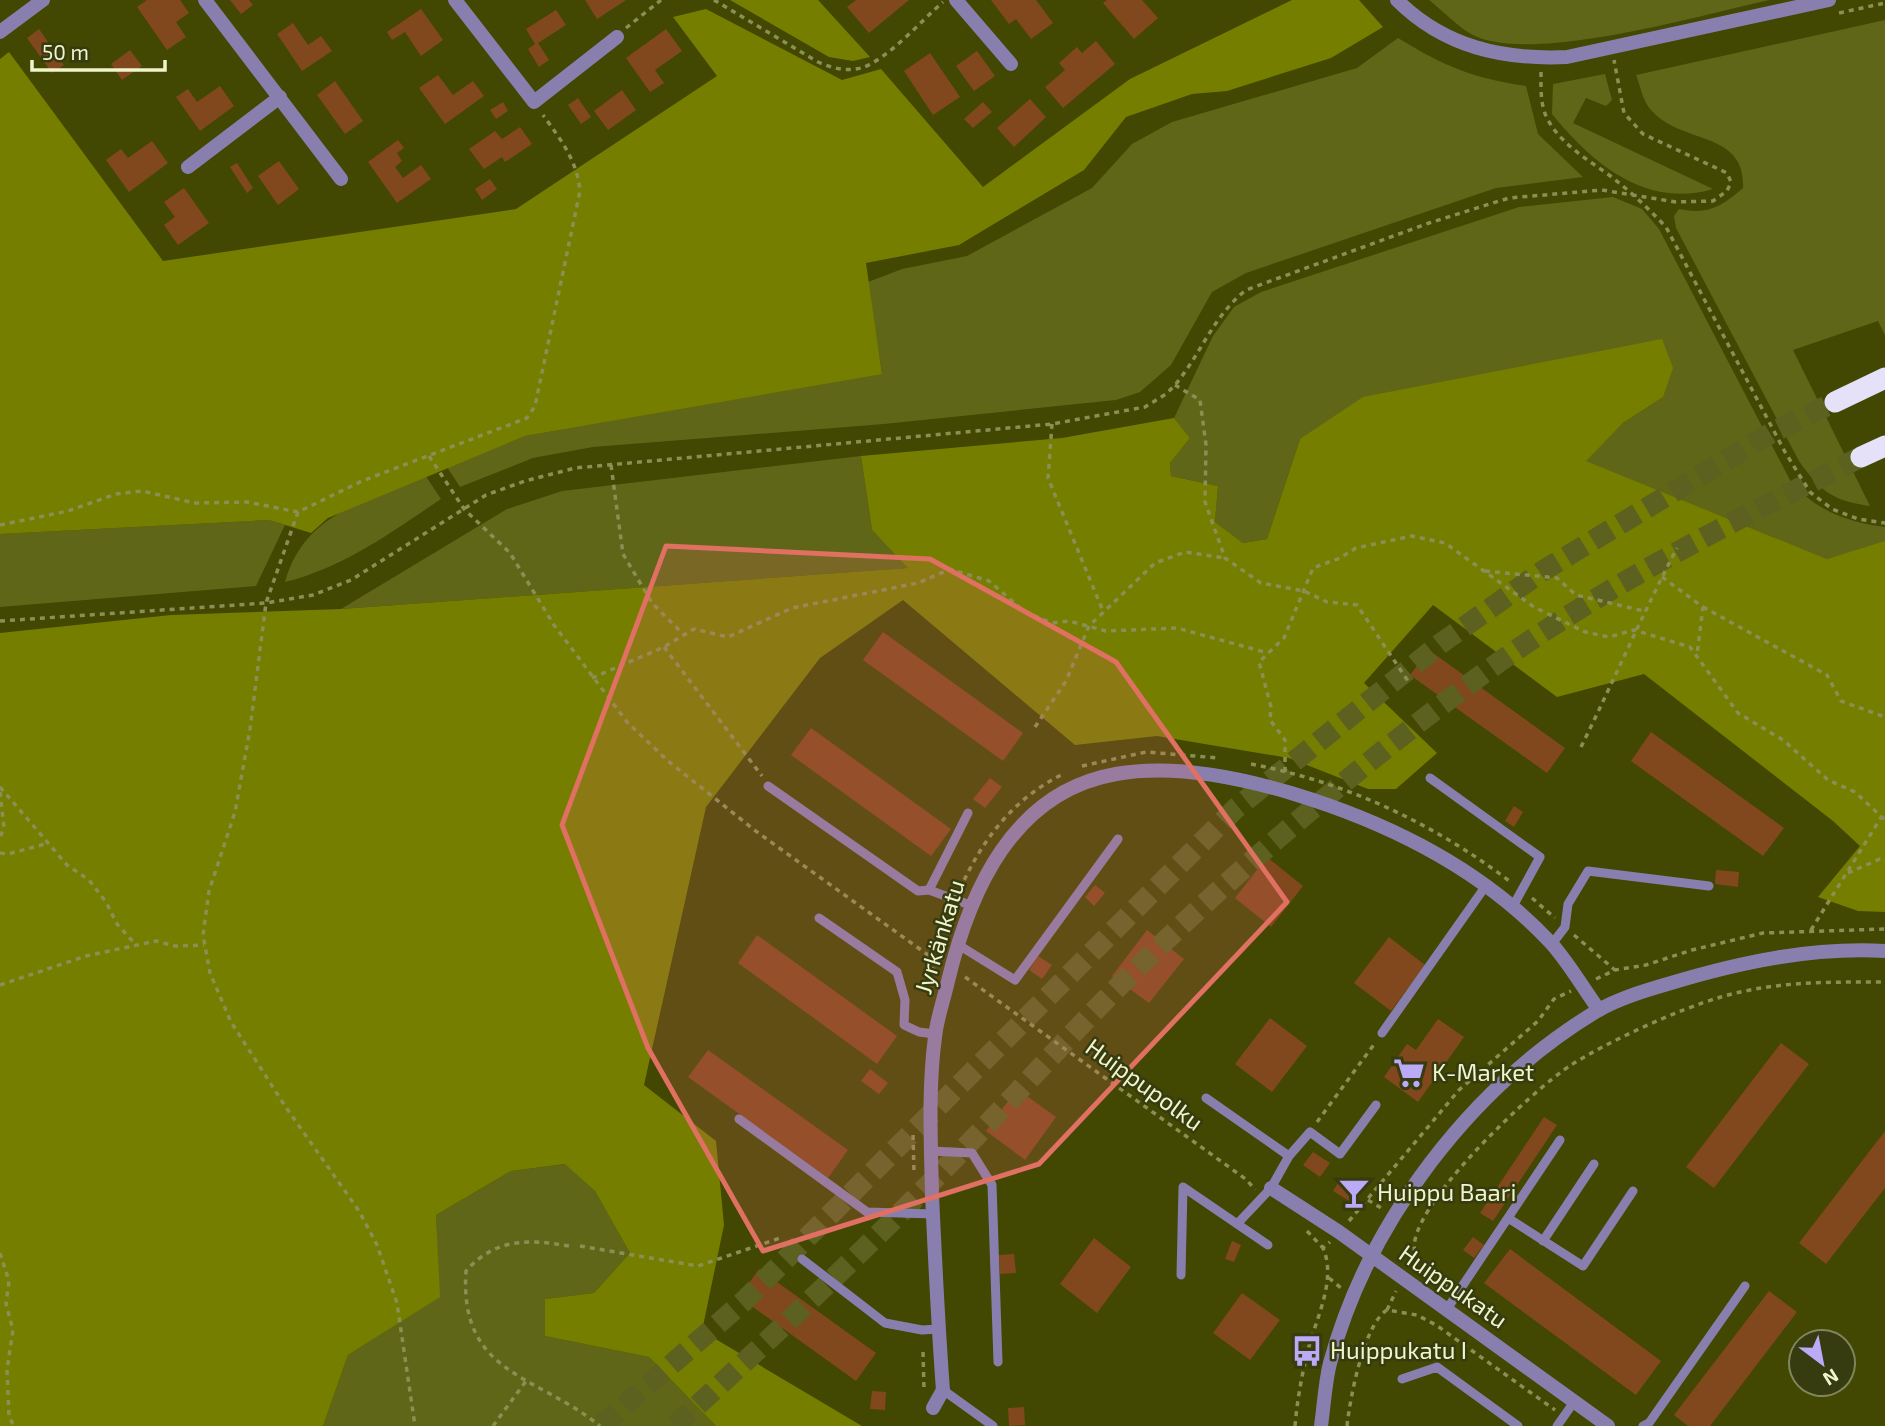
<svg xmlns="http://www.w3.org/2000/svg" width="1885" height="1426" viewBox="0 0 1885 1426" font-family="'Exo 2',sans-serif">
  <rect width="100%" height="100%" fill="#424702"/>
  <path fill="#606617" d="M1429 0H1770C1703 14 1529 66 1471 34 1456 25 1443 11 1429 0Z
    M1885 20V335L1878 321 1793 350 1870 506C1833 501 1820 491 1799 461L1676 228 1674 216 1679 209C1708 215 1721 207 1743 188 1746 130 1681 145 1651 110 1643 102 1640 85 1636 75Z
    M1398 38C1444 66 1472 78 1526 86L1538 134 1583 177 1496 188 1246 273 1212 292 1171 365 1140 392 1116 400 884 424 593 447 533 458 460 487 447 467 525 436 882 373 868 282 902 269 967 256 1092 188 1132 144 1172 122 1357 68Z
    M1605 74 1612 100 1606 106 1586 98 1573 123 1713 189C1645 209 1592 163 1552 114L1553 84Z
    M1613 197 1642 209 1659 229 1791 482C1817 511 1847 522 1885 527V542L1827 559 1585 461 1623 423 1663 397 1300 439 1267 539 1243 543 1215 522 1218 486 1171 476 1170 463 1190 438 1174 418 1213 336 1234 307 1261 292 1519 207Z
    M861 456 872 530 909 568 341 609 507 509 562 491Z
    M425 475 441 499C392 532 343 568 285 582 304 513 366 502 425 475Z
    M269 520 285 525 256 586 0 607V534Z
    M566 1164 595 1191 630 1253 594 1293 545 1299V1336L649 1357 716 1426H323L348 1355 439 1297 436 1215 511 1171Z"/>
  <path fill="#767e00" d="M730 0H818L870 57 853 61 829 57Z
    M1292 0H1359L1383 27 1331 58 1227 91 1192 94 1126 117 1084 170 959 245 866 263 882 374 525 436 328 518 311 533 269 520 0 534V59L9 52 163 261 516 209 717 76 673 17 706 9 842 80 881 69 983 187 1130 79Z
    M1662 339 1673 368 1663 397 1623 423 1586 461 1827 559 1885 541V912L1858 911 1818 897 1860 846 1833 821 1644 674 1557 697 1433 605 1364 683 1437 753 1396 789H1368L1289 758 1157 736 1075 745 903 600 820 658 706 807 644 1085 716 1141 724 1225 702 1331 862 1426H716L649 1357 545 1336V1299L594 1293 630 1253 595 1191 565 1164 511 1171 436 1215 440 1297 348 1355 323 1426H0V633L171 615 341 609 908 568 872 530 861 456 1062 438 1174 418 1190 438 1170 463 1171 476 1218 486 1215 522 1243 543 1267 539 1300 439 1363 397Z"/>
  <path fill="#82481d" d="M147 0H180L189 13 176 22 186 37 167 50 137 7Z
    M230 0H249L253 5 241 14Z
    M585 0H626L597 19Z
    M856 0H909L869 33 847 7Z
    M991 0H1036L1053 23 1031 39 1016 19 1009 24Z
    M1107 0H1142L1158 18 1134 39 1103 3Z
    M421 9 443 40 421 56 405 32 392 40 387 32Z
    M556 10 566 25 538 43 549 60 539 67 528 49 535 44 526 29Z
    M293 23 308 45 321 36 332 51 302 71 277 34Z
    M39 29 64 65 52 73 27 38Z
    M666 29 682 51 655 70 664 83 650 92 626 58Z
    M1096 41 1115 64 1063 108 1045 87 1065 70 1059 63 1077 47 1082 53Z
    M130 50 142 66 122 80 111 64Z
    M977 51 995 76 974 91 956 66Z
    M930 53 960 97 933 115 904 71Z
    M438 75 453 95 473 81 484 96 445 124 419 88Z
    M335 81 363 121 345 134 317 95Z
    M220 86 234 106 200 131 176 97 188 89 197 102Z
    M622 90 636 110 608 130 594 111Z
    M578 98 591 117 581 124 568 105Z
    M1030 99 1046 117 1014 147 997 128Z
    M503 102 508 111 496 119 490 110Z
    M983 102 992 112 973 128 964 119Z
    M520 127 532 144 505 162 502 157 484 169 469 149 495 131 502 139Z
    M398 140 404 148 397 153 402 161 395 167 403 178 421 165 431 179 397 203 368 162Z
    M152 141 168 163 129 192 106 160 121 149 128 158Z
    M279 161 299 189 278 205 258 176Z
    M237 163 253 188 247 193 230 167Z
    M490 179 497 189 482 200 475 189Z
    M184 188 209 223 178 245 164 225 175 217 164 202Z
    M883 632 1023 733 1003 761 863 660Z
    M1429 650 1565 748 1547 773 1410 675Z
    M811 728 951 829 931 856 791 755Z
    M1651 732 1784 828 1763 856 1631 761Z
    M990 778 1002 787 985 808 973 799Z
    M1514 806 1523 812 1514 827 1505 821Z
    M1267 857 1303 886 1271 927 1235 898Z
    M1716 870 1739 872 1738 887 1715 884Z
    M1095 885 1105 893 1094 906 1085 897Z
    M1147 930 1184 959 1149 1003 1112 976Z
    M757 935 897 1036 877 1064 738 963Z
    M1389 937 1425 965 1391 1011 1354 983Z
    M1038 956 1052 965 1042 979 1029 970Z
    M1270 1018 1307 1046 1272 1092 1235 1064Z
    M1438 1019 1464 1037 1418 1102 1384 1077 1407 1044 1416 1050Z
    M1781 1043 1809 1064 1714 1188 1686 1167Z
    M708 1050 848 1150 828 1178 688 1077Z
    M870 1069 888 1083 879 1094 861 1081Z
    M1017 1089 1056 1117 1025 1160 986 1131Z
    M1544 1117 1557 1125 1493 1221 1480 1213Z
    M1885 1131V1188L1826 1264 1799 1243Z
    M1313 1152 1330 1163 1320 1177 1303 1165Z
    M1342 1177 1363 1190 1354 1204 1333 1191Z
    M1473 1237 1484 1245 1474 1258 1463 1250Z
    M1094 1238 1131 1267 1097 1313 1060 1284Z
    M1232 1241 1241 1245 1234 1262 1225 1259Z
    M1510 1249 1661 1361 1636 1395 1484 1283Z
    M1014 1254 1016 1273 1000 1274 999 1255Z
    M759 1269 876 1353 856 1381 739 1297Z
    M1769 1291 1797 1312 1710 1426H1688L1674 1415Z
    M1242 1293 1280 1320 1250 1360 1213 1333Z
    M872 1391 886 1392 885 1410 870 1409Z
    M1024 1407 1025 1425 1009 1426 1008 1408Z"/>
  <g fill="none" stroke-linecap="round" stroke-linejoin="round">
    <path stroke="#5c6120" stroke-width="21" stroke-dasharray="21 10" stroke-linecap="butt" d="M601 1426 743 1302 1235 809 1440 644 1544 570 1771 433 1835 402
      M675 1426C768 1341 861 1254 949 1164 1007 1105 1062 1043 1120 985 1229 876 1349 774 1472 682 1591 592 1728 524 1861 457"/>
    <path stroke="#8a8f56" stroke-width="3.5" stroke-dasharray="5 5" stroke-linecap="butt" d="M714 0 818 62C832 68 846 72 861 68 886 61 922 20 943 2
      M1839 13 1885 3
      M626 28 661 0
      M1541 72C1541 88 1540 106 1548 120 1562 145 1587 159 1609 175 1630 191 1648 208 1666 227L1785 452 1810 492 1832 509 1858 519 1885 523
      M1175 385 1200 400 1206 445 1205 502 1225 558 1261 583 1304 591 1327 602 1357 605 1410 684
      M1052 424 1048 478 1103 611
      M429 456 464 509 510 553 554 625 627 722 668 761 757 832 935 960
      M611 465 623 554 652 603 684 635
      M298 512 266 603 250 729 235 812 209 891 203 935 210 973 231 1022 285 1106 359 1211 377 1245 397 1303 415 1426
      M0 525 68 511 116 494 142 491 195 503 247 502 298 512 362 481 527 418 535 406 580 191C577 160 561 140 543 115
      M1485 571 1557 578 1576 595 1644 611
      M1662 577 1703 607 1697 655
      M1703 607 1827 675 1841 701 1885 717
      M0 621 266 603 313 595 351 580 486 495 525 481 575 468 1052 424 1145 407 1166 394 1175 385C1201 354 1213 316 1246 290L1429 223 1509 198 1602 190 1676 202 1713 201 1727 191 1731 182 1727 173 1643 134 1624 113 1614 60
      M664 647 762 776
      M592 678 664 647 694 629 728 637 792 608 918 583 950 569 989 581 1025 612 1052 623 1069 621 1106 631 1177 628 1268 653
      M1035 727 1066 681 1089 626 1155 563 1185 552 1225 558
      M1581 747C1614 680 1643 613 1677 548
      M1251 764C1346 782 1435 824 1512 883
      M1082 766 1146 752 1219 758
      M1285 772V740L1270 720 1271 707 1259 662 1284 638 1313 568 1340 558 1356 548 1412 536 1445 543 1534 607 1585 632 1609 637 1634 630 1690 647 1738 713 1783 740 1828 780 1855 792 1885 820
      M0 787 67 865 89 880 106 902 117 924 136 945
      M0 792 4 827 0 838
      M0 853 8 854 49 843
      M1848 873 1880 859 1885 861
      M960 889C983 838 1014 798 1065 773
      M1532 898 1555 918
      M1811 930 1882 816
      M1574 935 1615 970
      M965 977 1247 1180 1255 1190
      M1596 979 1615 970 1646 965 1692 950 1763 933 1885 929
      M930 982 939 949
      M0 985 86 956 156 941 175 946 204 945
      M1317 1122 1375 1043
      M913 1135 914 1173
      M1368 1200 1381 1208
      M1349 1221 1459 1090 1538 1021 1554 999 1571 991
      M1307 1231 1323 1248
      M569 1246C529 1239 495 1238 466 1271 459 1375 536 1374 600 1426
      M580 1246 698 1266 783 1237
      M0 1253 9 1281 6 1304 13 1330 7 1370 9 1417 14 1426
      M1329 1278 1341 1288
      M1448 1287C1436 1279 1419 1268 1415 1253 1403 1210 1535 1088 1571 1065 1607 1042 1679 1009 1721 997 1775 981 1830 982 1885 982
      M1468 1302 1495 1323
      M1387 1310 1396 1291
      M923 1352 924 1390
      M493 1426 526 1381
      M1295 1426C1297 1401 1302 1374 1308 1350 1316 1318 1337 1280 1323 1248L1330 1242
      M1347 1426C1350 1398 1364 1324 1387 1310L1417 1315 1436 1325 1555 1410"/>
    <path stroke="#897faf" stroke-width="9" d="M1430 778 1540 857 1512 908
      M768 786 918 891 929 890 970 905
      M929 890 968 813
      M819 918 897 972 905 1000 904 1025 919 1032 935 1034
      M957 944 1015 980 1118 839
      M1552 944 1565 927 1568 904 1588 871 1709 886
      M1382 1033 1485 887
      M1206 1098 1289 1156
      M739 1119 867 1212 933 1214
      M931 1151 972 1153 992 1185 998 1362
      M1508 1218 1583 1266 1633 1191
      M1238 1223 1271 1188 1289 1156 1310 1132 1340 1154 1376 1105
      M1543 1241 1594 1164
      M802 1259 885 1323 922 1330 938 1329
      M1181 1275 1183 1187 1268 1245
      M1447 1309 1560 1140
      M1402 1379 1437 1367 1518 1426
      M943 1390 993 1426
      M1557 1426 1574 1402
      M1643 1426 1649 1423 1745 1286"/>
    <path stroke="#897faf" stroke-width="14" d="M205 0 341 179
      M455 0 534 102 617 37
      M956 0 1011 64
      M0 32 43 0
      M188 167 280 97
      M1271 1188 1339 1232 1608 1426
      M933 1408 943 1390C938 1325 935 1260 932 1195 931 1142 928 1089 935 1037 937 1018 944 999 948 981 970 890 1013 792 1116 774 1172 764 1237 777 1291 793 1387 822 1481 868 1551 943 1569 963 1583 988 1599 1010"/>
    <path stroke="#897faf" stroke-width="14" d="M1397 0C1444 47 1503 60 1567 57L1829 0
      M1321 1426C1324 1405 1325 1383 1330 1363 1368 1222 1471 1087 1597 1011 1619 998 1647 990 1671 983 1741 962 1812 947 1885 951"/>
    <path stroke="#e5e1f9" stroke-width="21" d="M1835 402 1885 378
      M1861 457 1885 446"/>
  </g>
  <path fill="#df7062" fill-opacity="0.2" stroke="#df7062" stroke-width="5" stroke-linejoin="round" d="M666 546 930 559 1116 662 1287 902 1039 1164 763 1251 648 1048 562 825Z"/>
  <defs>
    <symbol id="supermarket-bare" viewBox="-9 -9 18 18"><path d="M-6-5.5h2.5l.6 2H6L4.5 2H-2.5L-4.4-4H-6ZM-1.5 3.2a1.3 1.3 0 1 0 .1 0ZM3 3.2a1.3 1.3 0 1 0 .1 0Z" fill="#bbaaf6" stroke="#373b10" stroke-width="2.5" paint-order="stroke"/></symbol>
    <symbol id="bar-bare" viewBox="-9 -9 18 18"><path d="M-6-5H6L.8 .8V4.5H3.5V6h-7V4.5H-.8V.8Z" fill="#bbaaf6" stroke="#373b10" stroke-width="2.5" paint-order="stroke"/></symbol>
    <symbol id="bus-bare" viewBox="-9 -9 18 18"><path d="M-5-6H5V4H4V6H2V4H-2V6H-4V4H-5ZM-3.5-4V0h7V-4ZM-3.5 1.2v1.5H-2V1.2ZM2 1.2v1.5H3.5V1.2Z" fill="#bbaaf6" stroke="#373b10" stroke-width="2.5" paint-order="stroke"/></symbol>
  </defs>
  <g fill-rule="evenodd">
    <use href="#supermarket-bare" x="1387" y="1051" width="44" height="44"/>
    <use href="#bar-bare" x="1332" y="1171" width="44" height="44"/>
    <use href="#bus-bare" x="1285" y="1329" width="44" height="44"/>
  </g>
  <g text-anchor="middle" stroke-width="5" stroke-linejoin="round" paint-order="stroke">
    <g font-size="24" fill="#eff5cd" stroke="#373b10">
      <text transform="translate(940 937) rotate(-73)" y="8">Jyrkänkatu</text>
      <text transform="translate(1144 1085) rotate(36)" y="8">Huippupolku</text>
      <text transform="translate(1453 1287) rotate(35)" y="8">Huippukatu</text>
    </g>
    <g font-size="24" fill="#eff5cd" stroke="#373b10" text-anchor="start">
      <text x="1432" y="1081">K-Market</text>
      <text x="1377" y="1201">Huippu Baari</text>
      <text x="1330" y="1359">Huippukatu I</text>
    </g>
  </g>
  <g transform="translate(1822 1363) rotate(148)"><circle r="33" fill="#373b10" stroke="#81855c" stroke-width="2"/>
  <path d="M0-5L12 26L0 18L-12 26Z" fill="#bbaaf6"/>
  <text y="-10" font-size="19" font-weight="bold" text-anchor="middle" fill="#eff5cd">N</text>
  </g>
  <path d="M32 60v10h133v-10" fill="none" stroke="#eff5cd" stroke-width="3.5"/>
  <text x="42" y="60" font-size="21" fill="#eff5cd" stroke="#373b10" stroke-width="5" paint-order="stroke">50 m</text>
</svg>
